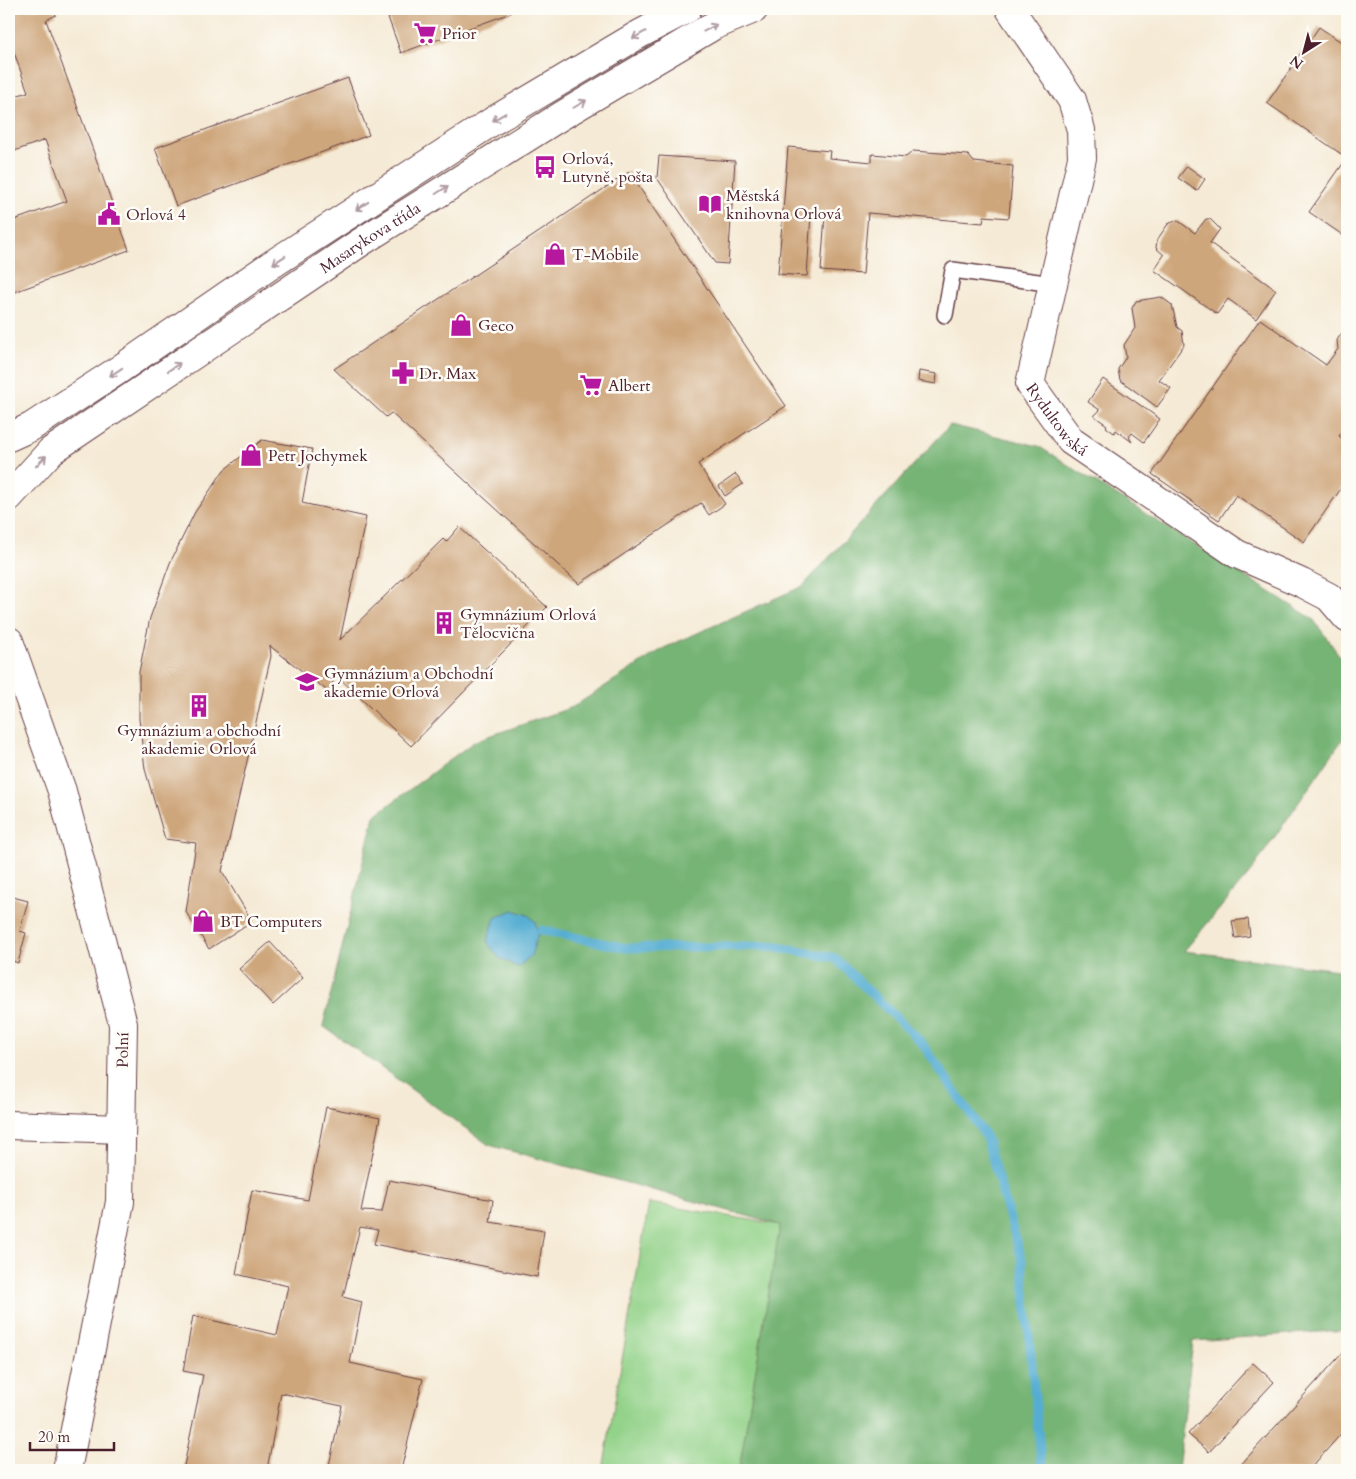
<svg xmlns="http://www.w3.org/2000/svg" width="1356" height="1479" viewBox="0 0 1356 1479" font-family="Cardo,serif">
  <rect width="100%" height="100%" fill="#fdfcf7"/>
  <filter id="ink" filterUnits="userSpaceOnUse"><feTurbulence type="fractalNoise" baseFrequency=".02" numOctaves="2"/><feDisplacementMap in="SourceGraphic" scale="10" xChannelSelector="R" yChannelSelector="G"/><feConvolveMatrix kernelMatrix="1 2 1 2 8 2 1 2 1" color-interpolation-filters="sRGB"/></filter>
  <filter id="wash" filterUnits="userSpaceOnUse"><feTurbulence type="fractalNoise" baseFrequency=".0096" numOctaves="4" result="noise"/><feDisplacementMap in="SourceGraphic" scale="20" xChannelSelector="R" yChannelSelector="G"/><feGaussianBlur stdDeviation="1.12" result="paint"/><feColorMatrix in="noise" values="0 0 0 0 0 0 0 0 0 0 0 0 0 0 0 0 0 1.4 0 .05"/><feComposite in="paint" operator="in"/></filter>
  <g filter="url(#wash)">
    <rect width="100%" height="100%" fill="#f5ead5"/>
    <path fill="#93d289" stroke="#6e785a" d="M649 1203 781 1225 739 1470H603Z"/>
    <path fill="#76b475" stroke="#606a50" d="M950 425 1038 446 1313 619 1347 666V733L1249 874 1184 951 1347 971V1330L1193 1341 1178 1470H739L780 1225 489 1145 323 1026 374 816 475 741 573 707 664 648 803 586Z"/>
    <path fill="#55add2" stroke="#50667e" d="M513 910 528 915 535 921 538 934 531 956 518 967 498 957 487 941 495 918Z"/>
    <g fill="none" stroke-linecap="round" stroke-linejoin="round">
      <path stroke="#55add2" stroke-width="9" d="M541 930 626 948 772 946 835 958 921 1042 986 1137 1022 1260 1041 1461 1045 1470"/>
    </g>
    <g id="blocks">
      <path fill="#cea67c" d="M9 9H54L56 15 46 20 129 250 9 294V222L67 201 45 140 9 153V98L28 92 9 38Z
        M385 9H509L511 13 401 53Z
        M1319 27 1347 46V130L1342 137 1347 140V158L1267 103Z
        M348 78 369 135 176 206 155 148Z
        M788 147 830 151 829 158 872 162V154L906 157 913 151 968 155 974 162 1013 166 1009 218 984 216 983 223 868 213 863 274 821 271 825 215 811 214 807 276 778 274Z
        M659 156 735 161 728 264 715 263 657 178Z
        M1347 158V238L1309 212Z
        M1187 166 1205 179 1197 191 1178 178Z
        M629 172 786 406 698 464 725 504 709 515 701 503 579 584 391 413 386 417 334 369Z
        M1206 219H1210L1220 229 1210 243 1276 290 1256 319 1228 299 1217 314 1154 270 1164 255 1156 248 1157 240 1168 224 1177 220 1195 233Z
        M1161 297 1172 305 1177 327 1182 331 1184 345 1159 380 1171 388 1157 407 1120 380 1118 369 1126 357 1124 345 1135 328 1132 308 1136 301Z
        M1260 319 1326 365 1338 349 1337 340 1344 330 1347 333V424L1339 436 1347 442V480L1304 542 1236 495 1219 520 1152 474Z
        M919 371 937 374 936 384 918 381Z
        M1103 379 1160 419 1144 442 1132 433 1129 437 1132 442 1116 430 1114 433 1106 427 1107 425 1094 416 1100 410 1088 402Z
        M262 440 312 449 302 503 366 517 340 640 443 539 446 542 459 527 547 607 411 746 335 674 330 693 270 646 271 656 222 871 252 921 209 949 186 912 196 843 165 839 145 769 139 719V672L150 618 170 563 195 512 224 470Z
        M736 474 743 484 725 496 719 486Z
        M9 896 28 901 20 931 26 933 18 963 13 961 9 973Z
        M1248 919 1250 936 1235 938 1232 921Z
        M270 942 303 978 273 1005 239 969Z
        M326 1107 380 1118 361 1211 382 1212 389 1180 493 1200 490 1222 544 1231 537 1277 374 1244 378 1230 360 1227 343 1297 362 1302 350 1363 423 1379 401 1470H328L342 1406 281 1393 267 1470H183L203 1375 183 1371 193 1316 277 1335 288 1286 236 1274 252 1190 308 1200Z
        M1347 1348V1427L1309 1470H1236Z
        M1253 1363 1274 1382 1209 1452 1188 1434Z"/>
    </g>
  </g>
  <g filter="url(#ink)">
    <use href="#blocks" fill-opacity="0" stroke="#643d44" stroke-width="1"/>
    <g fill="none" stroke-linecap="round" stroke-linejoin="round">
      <defs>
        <path id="service" d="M945 315 953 270 1053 284"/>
        <g id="minor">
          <path id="s1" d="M1010 9 1072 100 1081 130 1082 158 1030 384 1071 441 1237 554 1302 583 1329 597 1347 618"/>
          <path d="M9 641 62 791 123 1024 120 1202 67 1470"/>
          <path d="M9 1125 121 1129"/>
        </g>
        <g id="tertiary">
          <path d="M9 437 31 427 117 371 271 265 493 121 638 35 687 9"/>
          <path id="s2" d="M9 497 51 451 361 242 561 116 713 26 754 9"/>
        </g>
      </defs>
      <use href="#service" stroke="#643d44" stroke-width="18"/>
      <use href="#minor" stroke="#643d44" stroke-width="30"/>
      <use href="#tertiary" stroke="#643d44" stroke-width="30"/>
      <use href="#service" stroke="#fff" stroke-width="15"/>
      <use href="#minor" stroke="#fff" stroke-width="28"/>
      <use href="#tertiary" stroke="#fff" stroke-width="28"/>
    </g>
    <defs><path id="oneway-shaft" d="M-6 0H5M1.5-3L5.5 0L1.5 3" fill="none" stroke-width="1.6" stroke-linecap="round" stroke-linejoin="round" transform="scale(1.25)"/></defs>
    <g stroke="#ae9aa0">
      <use href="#oneway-shaft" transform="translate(710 28) rotate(-28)"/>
      <use href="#oneway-shaft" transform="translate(639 35) rotate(151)"/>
      <use href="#oneway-shaft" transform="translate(580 104) rotate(-30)"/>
      <use href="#oneway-shaft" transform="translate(499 117) rotate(149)"/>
      <use href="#oneway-shaft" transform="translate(442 190) rotate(-32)"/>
      <use href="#oneway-shaft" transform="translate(362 206) rotate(147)"/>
      <use href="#oneway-shaft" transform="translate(279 260) rotate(147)"/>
      <use href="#oneway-shaft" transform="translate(174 367) rotate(-34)"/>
      <use href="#oneway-shaft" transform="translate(116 372) rotate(146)"/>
      <use href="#oneway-shaft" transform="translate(41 461) rotate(-46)"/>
    </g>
  </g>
  <defs>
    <symbol id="supermarket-bare" viewBox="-9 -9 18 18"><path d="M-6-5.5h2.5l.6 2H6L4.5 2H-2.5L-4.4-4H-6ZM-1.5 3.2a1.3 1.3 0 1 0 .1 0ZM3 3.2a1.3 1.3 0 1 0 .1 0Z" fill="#b5179e" stroke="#fdfcf7" stroke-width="2.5" paint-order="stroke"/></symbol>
    <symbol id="bus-bare" viewBox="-9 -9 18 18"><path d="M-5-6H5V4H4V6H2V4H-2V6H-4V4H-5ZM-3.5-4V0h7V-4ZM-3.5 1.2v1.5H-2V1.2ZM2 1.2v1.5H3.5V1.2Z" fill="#b5179e" stroke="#fdfcf7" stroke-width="2.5" paint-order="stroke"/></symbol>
    <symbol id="library-bare" viewBox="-9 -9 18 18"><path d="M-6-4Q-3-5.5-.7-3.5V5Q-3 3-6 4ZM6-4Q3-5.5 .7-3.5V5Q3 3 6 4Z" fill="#b5179e" stroke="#fdfcf7" stroke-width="2.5" paint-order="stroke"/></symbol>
    <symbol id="civic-bare" viewBox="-9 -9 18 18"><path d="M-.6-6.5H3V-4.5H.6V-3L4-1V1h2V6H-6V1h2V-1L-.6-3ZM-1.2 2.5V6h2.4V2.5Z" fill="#b5179e" stroke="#fdfcf7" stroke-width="2.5" paint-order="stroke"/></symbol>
    <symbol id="shop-bare" viewBox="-9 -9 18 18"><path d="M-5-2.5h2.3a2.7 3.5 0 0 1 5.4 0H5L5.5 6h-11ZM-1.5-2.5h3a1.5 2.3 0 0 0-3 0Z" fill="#b5179e" stroke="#fdfcf7" stroke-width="2.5" paint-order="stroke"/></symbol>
    <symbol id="pharmacy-bare" viewBox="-9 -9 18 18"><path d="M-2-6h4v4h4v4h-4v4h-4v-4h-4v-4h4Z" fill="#b5179e" stroke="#fdfcf7" stroke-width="2.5" paint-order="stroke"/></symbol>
    <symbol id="building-bare" viewBox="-9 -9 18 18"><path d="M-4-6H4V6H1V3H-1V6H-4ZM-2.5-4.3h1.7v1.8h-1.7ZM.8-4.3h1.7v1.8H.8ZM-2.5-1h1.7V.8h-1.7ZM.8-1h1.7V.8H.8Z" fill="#b5179e" stroke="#fdfcf7" stroke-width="2.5" paint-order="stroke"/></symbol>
    <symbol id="school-bare" viewBox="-9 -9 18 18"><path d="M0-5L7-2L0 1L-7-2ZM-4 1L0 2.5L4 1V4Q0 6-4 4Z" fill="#b5179e" stroke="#fdfcf7" stroke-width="2.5" paint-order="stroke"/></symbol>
  </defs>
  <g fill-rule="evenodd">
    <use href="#supermarket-bare" x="409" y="17" width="32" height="32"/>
    <use href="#bus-bare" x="529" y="151" width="32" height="32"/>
    <use href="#library-bare" x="694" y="188" width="32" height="32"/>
    <use href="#civic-bare" x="93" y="198" width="32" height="32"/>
    <use href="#shop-bare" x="539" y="238" width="32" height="32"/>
    <use href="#shop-bare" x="445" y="309" width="32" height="32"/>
    <use href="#pharmacy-bare" x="387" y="357" width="32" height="32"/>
    <use href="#supermarket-bare" x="575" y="369" width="32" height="32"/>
    <use href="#shop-bare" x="235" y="439" width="32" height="32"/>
    <use href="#building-bare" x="428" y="607" width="32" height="32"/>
    <use href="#school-bare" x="291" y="666" width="32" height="32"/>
    <use href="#building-bare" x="183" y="690" width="32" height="32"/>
    <use href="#shop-bare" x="187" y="905" width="32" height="32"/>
  </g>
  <g text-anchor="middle" stroke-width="5" stroke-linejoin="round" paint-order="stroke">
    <g font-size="16" fill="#4a1f2b" stroke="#fdfcf7" text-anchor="start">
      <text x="442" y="39">Prior</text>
      <text x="562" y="164">Orlová,<tspan x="562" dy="18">Lutyně, pošta</tspan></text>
      <text x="726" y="201">Městská<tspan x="726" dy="18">knihovna Orlová</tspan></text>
      <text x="126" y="220">Orlová 4</text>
      <text x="572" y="260">T-Mobile</text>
      <text x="478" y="331">Geco</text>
      <text x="419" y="379">Dr. Max</text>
      <text x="608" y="391">Albert</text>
      <text x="268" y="461">Petr Jochymek</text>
      <text x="460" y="620">Gymnázium Orlová<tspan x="460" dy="18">Tělocvična</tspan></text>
      <text x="324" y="679">Gymnázium a Obchodní<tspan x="324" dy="18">akademie Orlová</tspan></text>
      <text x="199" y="736" text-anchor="middle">Gymnázium a obchodní<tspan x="199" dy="18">akademie Orlová</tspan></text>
      <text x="220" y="927">BT Computers</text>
    </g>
    <g font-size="16" fill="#4a1f2b" stroke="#fdfcf7">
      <text dy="6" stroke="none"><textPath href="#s2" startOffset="446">Masarykova třída</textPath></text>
      <text dy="6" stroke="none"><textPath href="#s1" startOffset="446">Rydultowská</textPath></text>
      <text transform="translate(122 1050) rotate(-89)" y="6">Polní</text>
    </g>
  </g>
  <rect width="1356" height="1479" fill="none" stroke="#fdfcf7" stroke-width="30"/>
  <g transform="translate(1304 52) rotate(216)" stroke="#fdfcf7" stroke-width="4" paint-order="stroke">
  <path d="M0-4L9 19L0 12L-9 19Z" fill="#4a1f2b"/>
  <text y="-8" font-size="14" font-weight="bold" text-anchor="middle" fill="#4a1f2b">N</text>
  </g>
  <path d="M30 1442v8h84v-8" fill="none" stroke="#4a1f2b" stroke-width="2.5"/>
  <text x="38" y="1442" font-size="15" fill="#4a1f2b" stroke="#fdfcf7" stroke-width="4" paint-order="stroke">20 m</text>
</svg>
